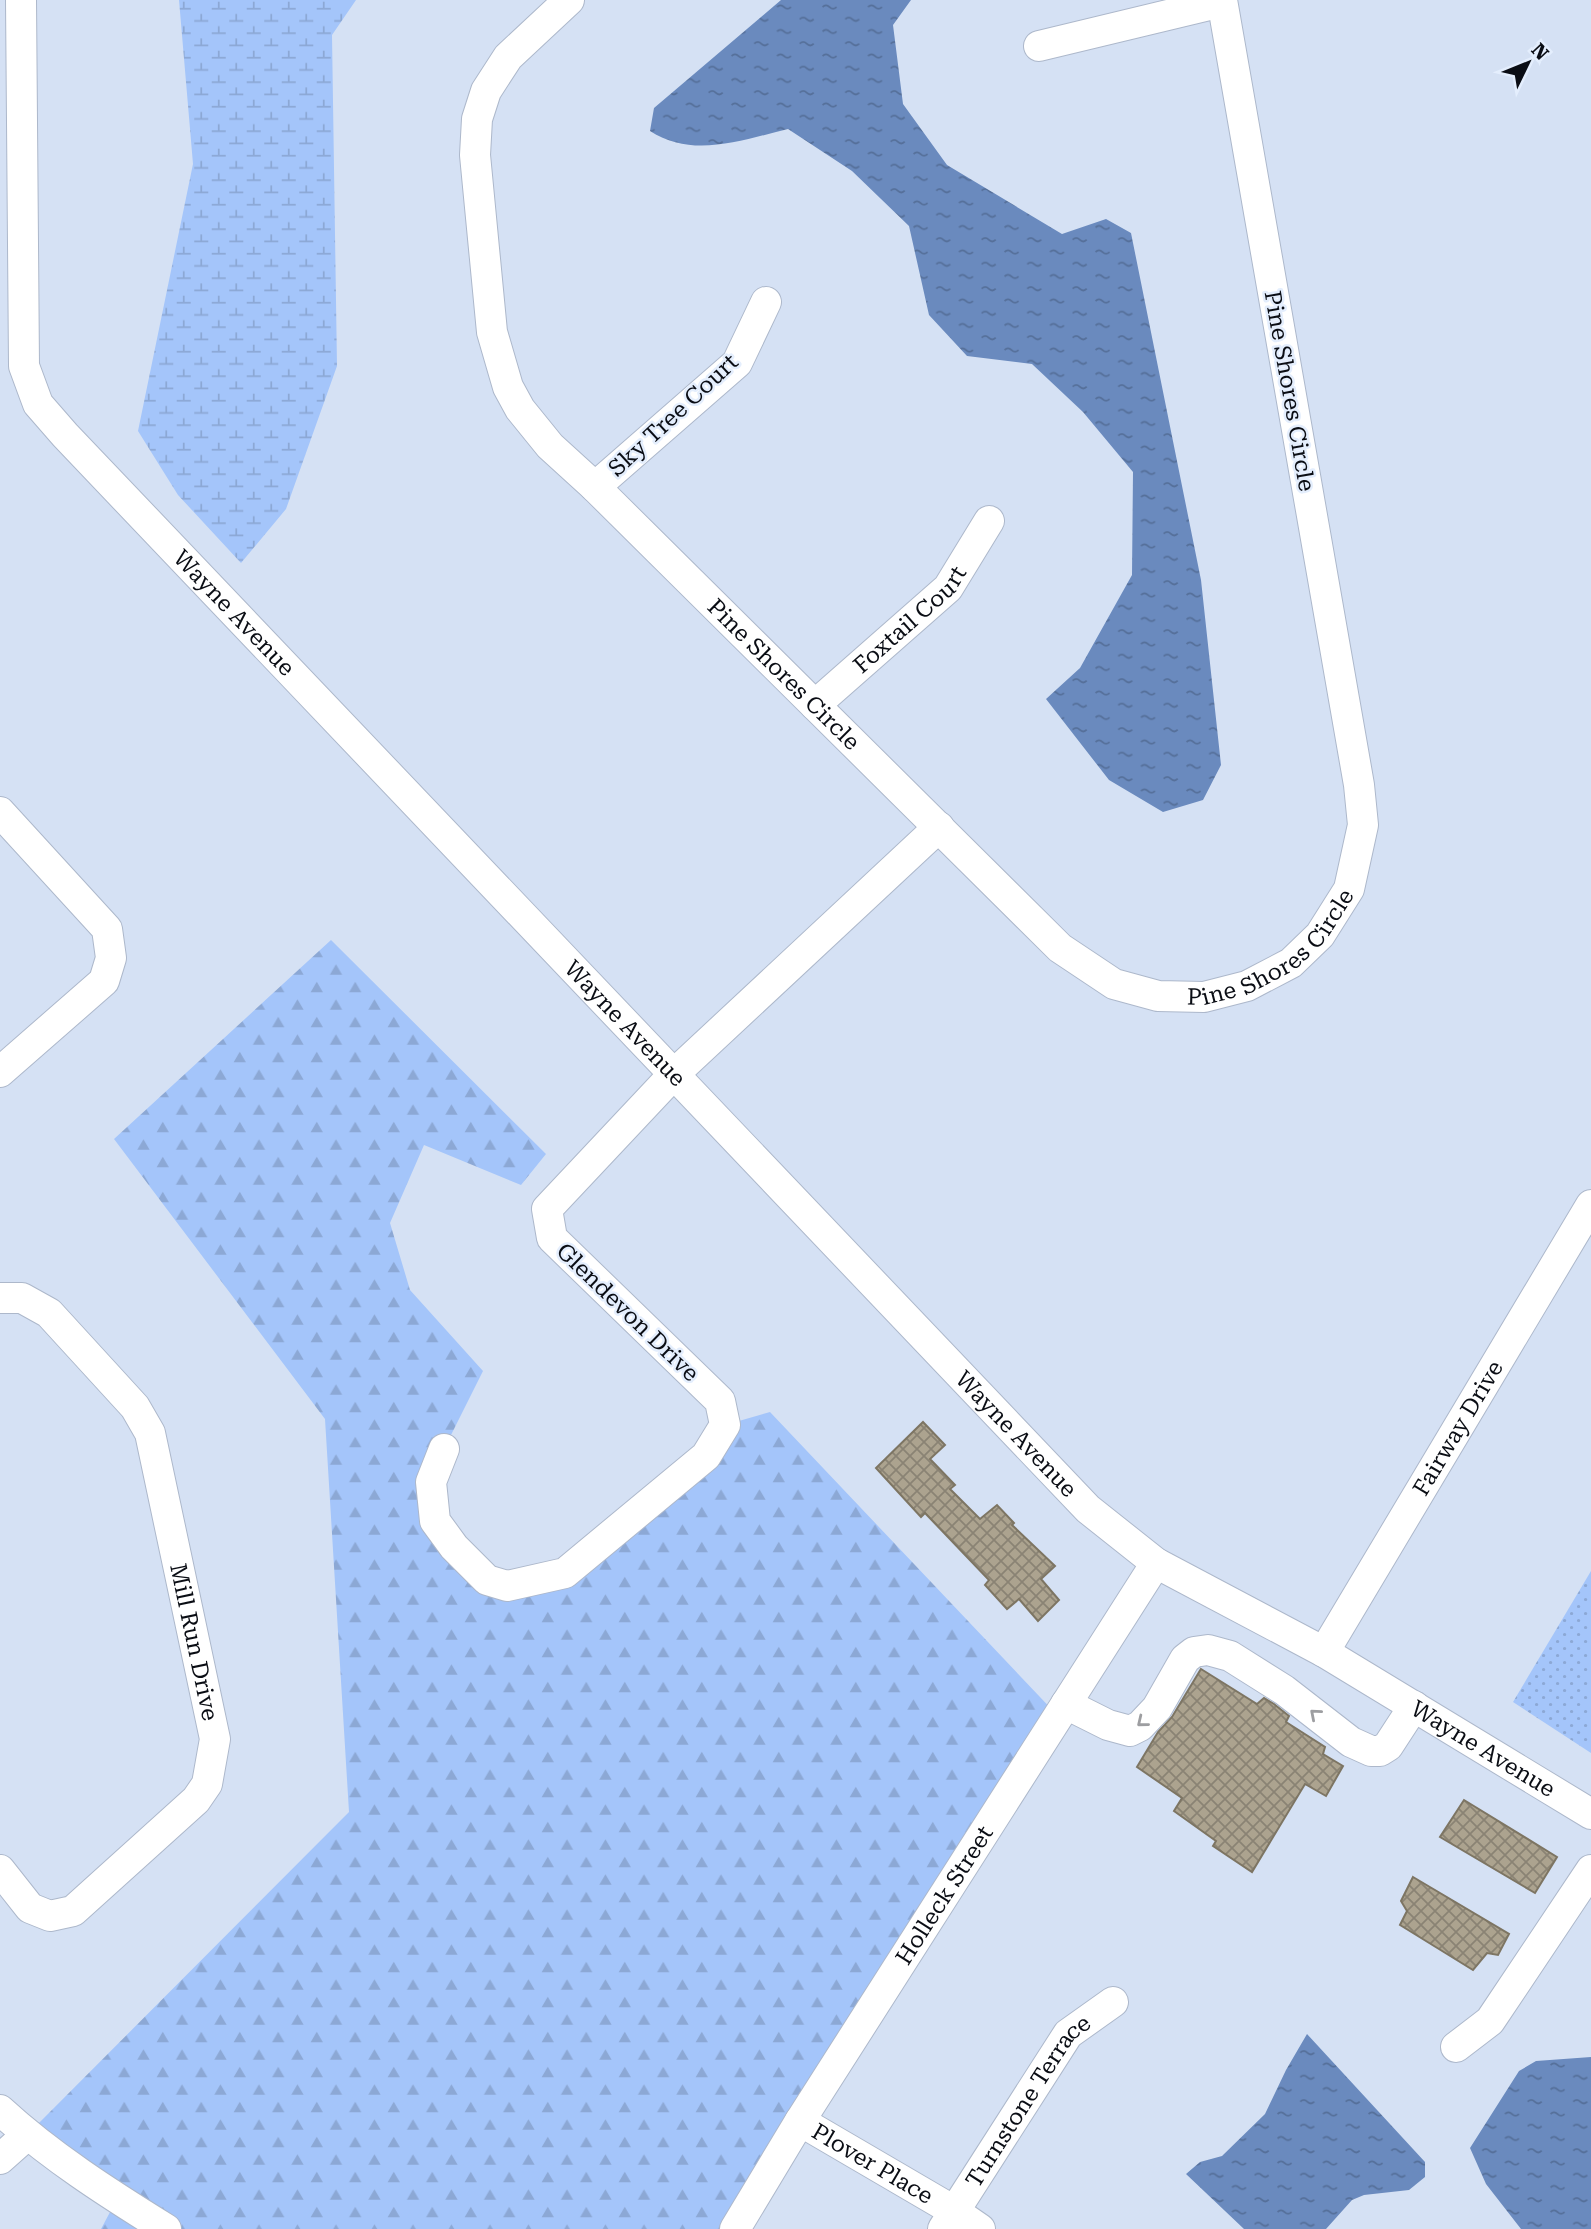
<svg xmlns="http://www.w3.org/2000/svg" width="1591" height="2229" viewBox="0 0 1591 2229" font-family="'Roboto Serif',serif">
  <defs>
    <pattern id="grass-dots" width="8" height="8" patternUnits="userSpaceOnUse" patternTransform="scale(1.75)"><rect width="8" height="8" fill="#a4c5fa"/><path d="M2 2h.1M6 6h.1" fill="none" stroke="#8ca8d5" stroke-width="1.8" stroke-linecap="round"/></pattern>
    <pattern id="forest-firs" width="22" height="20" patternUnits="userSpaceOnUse" patternTransform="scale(1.75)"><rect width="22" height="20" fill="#a4c5fa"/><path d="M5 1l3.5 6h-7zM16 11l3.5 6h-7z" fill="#8ca8d5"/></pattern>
    <pattern id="wetland-marsh" width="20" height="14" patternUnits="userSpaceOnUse" patternTransform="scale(1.75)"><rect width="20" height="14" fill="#a4c5fa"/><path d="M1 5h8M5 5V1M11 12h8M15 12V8" fill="none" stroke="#8ca8d5"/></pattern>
    <pattern id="water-ripples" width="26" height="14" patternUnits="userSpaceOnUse" patternTransform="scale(1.75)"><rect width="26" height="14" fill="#6a8abe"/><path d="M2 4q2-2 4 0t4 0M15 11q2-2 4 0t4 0" fill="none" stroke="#556f99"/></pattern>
    <pattern id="building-cross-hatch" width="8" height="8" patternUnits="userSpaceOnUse" patternTransform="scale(1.75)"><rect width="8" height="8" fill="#aca38f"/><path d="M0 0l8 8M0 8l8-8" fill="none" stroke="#8a8374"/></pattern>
  </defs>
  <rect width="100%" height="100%" fill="#d5e1f4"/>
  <path fill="url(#grass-dots)" d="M1591 1571V1753L1513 1702Z"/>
  <path fill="url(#forest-firs)" d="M331 940 546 1154 521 1185 424 1145 390 1223 410 1290 483 1371 444 1449 435 1521 487 1580 565 1573 725 1425 770 1412 1058 1716 740 2229H101L117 2199 27 2135 349 1812 325 1419 114 1139Z"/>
  <path fill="url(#wetland-marsh)" d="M179 0H356L332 35 337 366 286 509 241 563 178 495 138 431 193 164Z"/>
  <path fill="url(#water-ripples)" d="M781 0H911L893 25 903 104 947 165 1062 234 1106 219 1131 233 1201 580 1221 765 1203 800 1163 812 1109 780 1046 699 1080 668 1132 575 1133 472 1083 412 1032 364 967 356 929 315 909 226 852 171 788 129C742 140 693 159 650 131L654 108Z
    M1307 2034 1425 2162V2177L1409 2190 1364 2195 1352 2200 1326 2229H1244L1186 2174 1200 2162 1222 2156 1265 2114 1286 2070Z
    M1591 2057V2229H1521L1486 2184 1470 2148 1519 2071 1536 2061Z"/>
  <path fill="url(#building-cross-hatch)" stroke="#7d7563" stroke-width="2" d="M923 1422 945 1445 930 1459 955 1485 950 1489 980 1519 997 1505 1014 1523 1012 1525 1055 1566 1041 1579 1059 1600 1038 1621 1019 1599 1007 1609 985 1585 989 1580 925 1513 921 1517 876 1468Z
    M1201 1669 1257 1704 1264 1698 1274 1704 1289 1716 1286 1722 1325 1747 1323 1754 1343 1766 1326 1796 1305 1784 1252 1872 1213 1846 1216 1841 1174 1811 1182 1798 1137 1767 1158 1732 1172 1717Z
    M1464 1800 1557 1857 1535 1893 1440 1837Z
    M1413 1877 1509 1934 1498 1955 1487 1953 1473 1970 1400 1925 1407 1911 1401 1901Z"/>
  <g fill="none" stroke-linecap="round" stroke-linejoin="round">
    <defs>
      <g id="minor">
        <path id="s1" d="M21 0 24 366 38 404 65 435 1088 1509 1156 1563 1324 1652 1591 1814"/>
        <path id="s2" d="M569 0 508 57 486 91 477 119 475 155 492 332 508 387 520 409 550 446 595 487 1060 948 1114 984 1158 996 1204 997 1247 986 1291 963 1320 935 1349 889 1363 825 1359 785 1222 0"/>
        <path d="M1039 46 1222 2"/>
        <path d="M595 487 737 363 766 302"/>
        <path id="s3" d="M815 705 948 588 989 521"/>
        <path d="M0 812 107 929 111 958 104 981 0 1072"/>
        <path id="s4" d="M0 1298H22L49 1313 135 1407 150 1433 215 1739 207 1784 196 1800 73 1911 50 1916 30 1908 0 1870"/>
        <path d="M444 1449 431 1482 435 1521 454 1547 487 1580 507 1586 565 1573 706 1456 725 1425 720 1401 552 1238 547 1209 673 1075 939 827"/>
        <path id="s5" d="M1324 1652 1591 1205"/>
        <path d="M1066 1704 1108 1725 1130 1731 1140 1726 1157 1708 1185 1659 1194 1652 1208 1650 1230 1656 1284 1690 1351 1742 1371 1751H1380L1388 1746 1414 1706"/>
        <path d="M1456 2047 1490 2021 1591 1870"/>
        <path d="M0 2110C50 2156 108 2193 166 2229"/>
        <path id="s6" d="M800 2121 954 2211 980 2229"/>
        <path d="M0 2159 27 2135"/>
        <path id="s7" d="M735 2229 800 2121 1156 1563"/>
        <path id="s8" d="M943 2229 1068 2034 1113 2002"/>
      </g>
    </defs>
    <use href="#minor" stroke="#adb8cb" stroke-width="32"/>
    <use href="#minor" stroke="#fff" stroke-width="30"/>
  </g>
  <defs><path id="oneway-chevron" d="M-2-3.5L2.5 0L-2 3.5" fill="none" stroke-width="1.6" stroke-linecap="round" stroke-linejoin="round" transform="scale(1.75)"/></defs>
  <g stroke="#9d9ea1">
    <use href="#oneway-chevron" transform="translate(1315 1714) rotate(-139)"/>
    <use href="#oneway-chevron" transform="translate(1142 1722) rotate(141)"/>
  </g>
  <g text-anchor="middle" stroke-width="5" stroke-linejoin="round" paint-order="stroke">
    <g font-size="23" fill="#0a0d14" stroke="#e4eefd">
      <text transform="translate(1290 391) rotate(80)" y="8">Pine Shores Circle</text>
      <text transform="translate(673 415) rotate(-43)" y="8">Sky Tree Court</text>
      <text dy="8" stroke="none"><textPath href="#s1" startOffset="693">Wayne Avenue</textPath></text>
      <text dy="8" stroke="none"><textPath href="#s3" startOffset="128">Foxtail Court</textPath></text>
      <text dy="8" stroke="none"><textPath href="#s2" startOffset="824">Pine Shores Circle</textPath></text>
      <text dy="8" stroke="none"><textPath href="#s2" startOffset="1454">Pine Shores Circle</textPath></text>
      <text dy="8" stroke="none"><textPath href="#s1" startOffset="1260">Wayne Avenue</textPath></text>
      <text transform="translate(628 1312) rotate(44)" y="8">Glendevon Drive</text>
      <text dy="8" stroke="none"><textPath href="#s5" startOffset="261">Fairway Drive</textPath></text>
      <text dy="8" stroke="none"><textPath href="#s1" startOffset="1827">Wayne Avenue</textPath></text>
      <text dy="8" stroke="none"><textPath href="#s4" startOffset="424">Mill Run Drive</textPath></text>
      <text dy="8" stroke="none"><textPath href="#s1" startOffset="2394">Wayne Avenue</textPath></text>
      <text dy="8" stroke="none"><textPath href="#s7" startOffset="394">Holleck Street</textPath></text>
      <text dy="8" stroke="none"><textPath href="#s8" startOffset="154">Turnstone Terrace</textPath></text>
      <text dy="8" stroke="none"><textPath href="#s6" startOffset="84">Plover Place</textPath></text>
    </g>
  </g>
  <g transform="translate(1528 63) rotate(47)" stroke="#e4eefd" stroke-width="5" paint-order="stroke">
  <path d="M0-5L12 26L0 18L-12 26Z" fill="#0a0d14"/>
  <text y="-10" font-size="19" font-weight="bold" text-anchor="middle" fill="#0a0d14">N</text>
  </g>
</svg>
